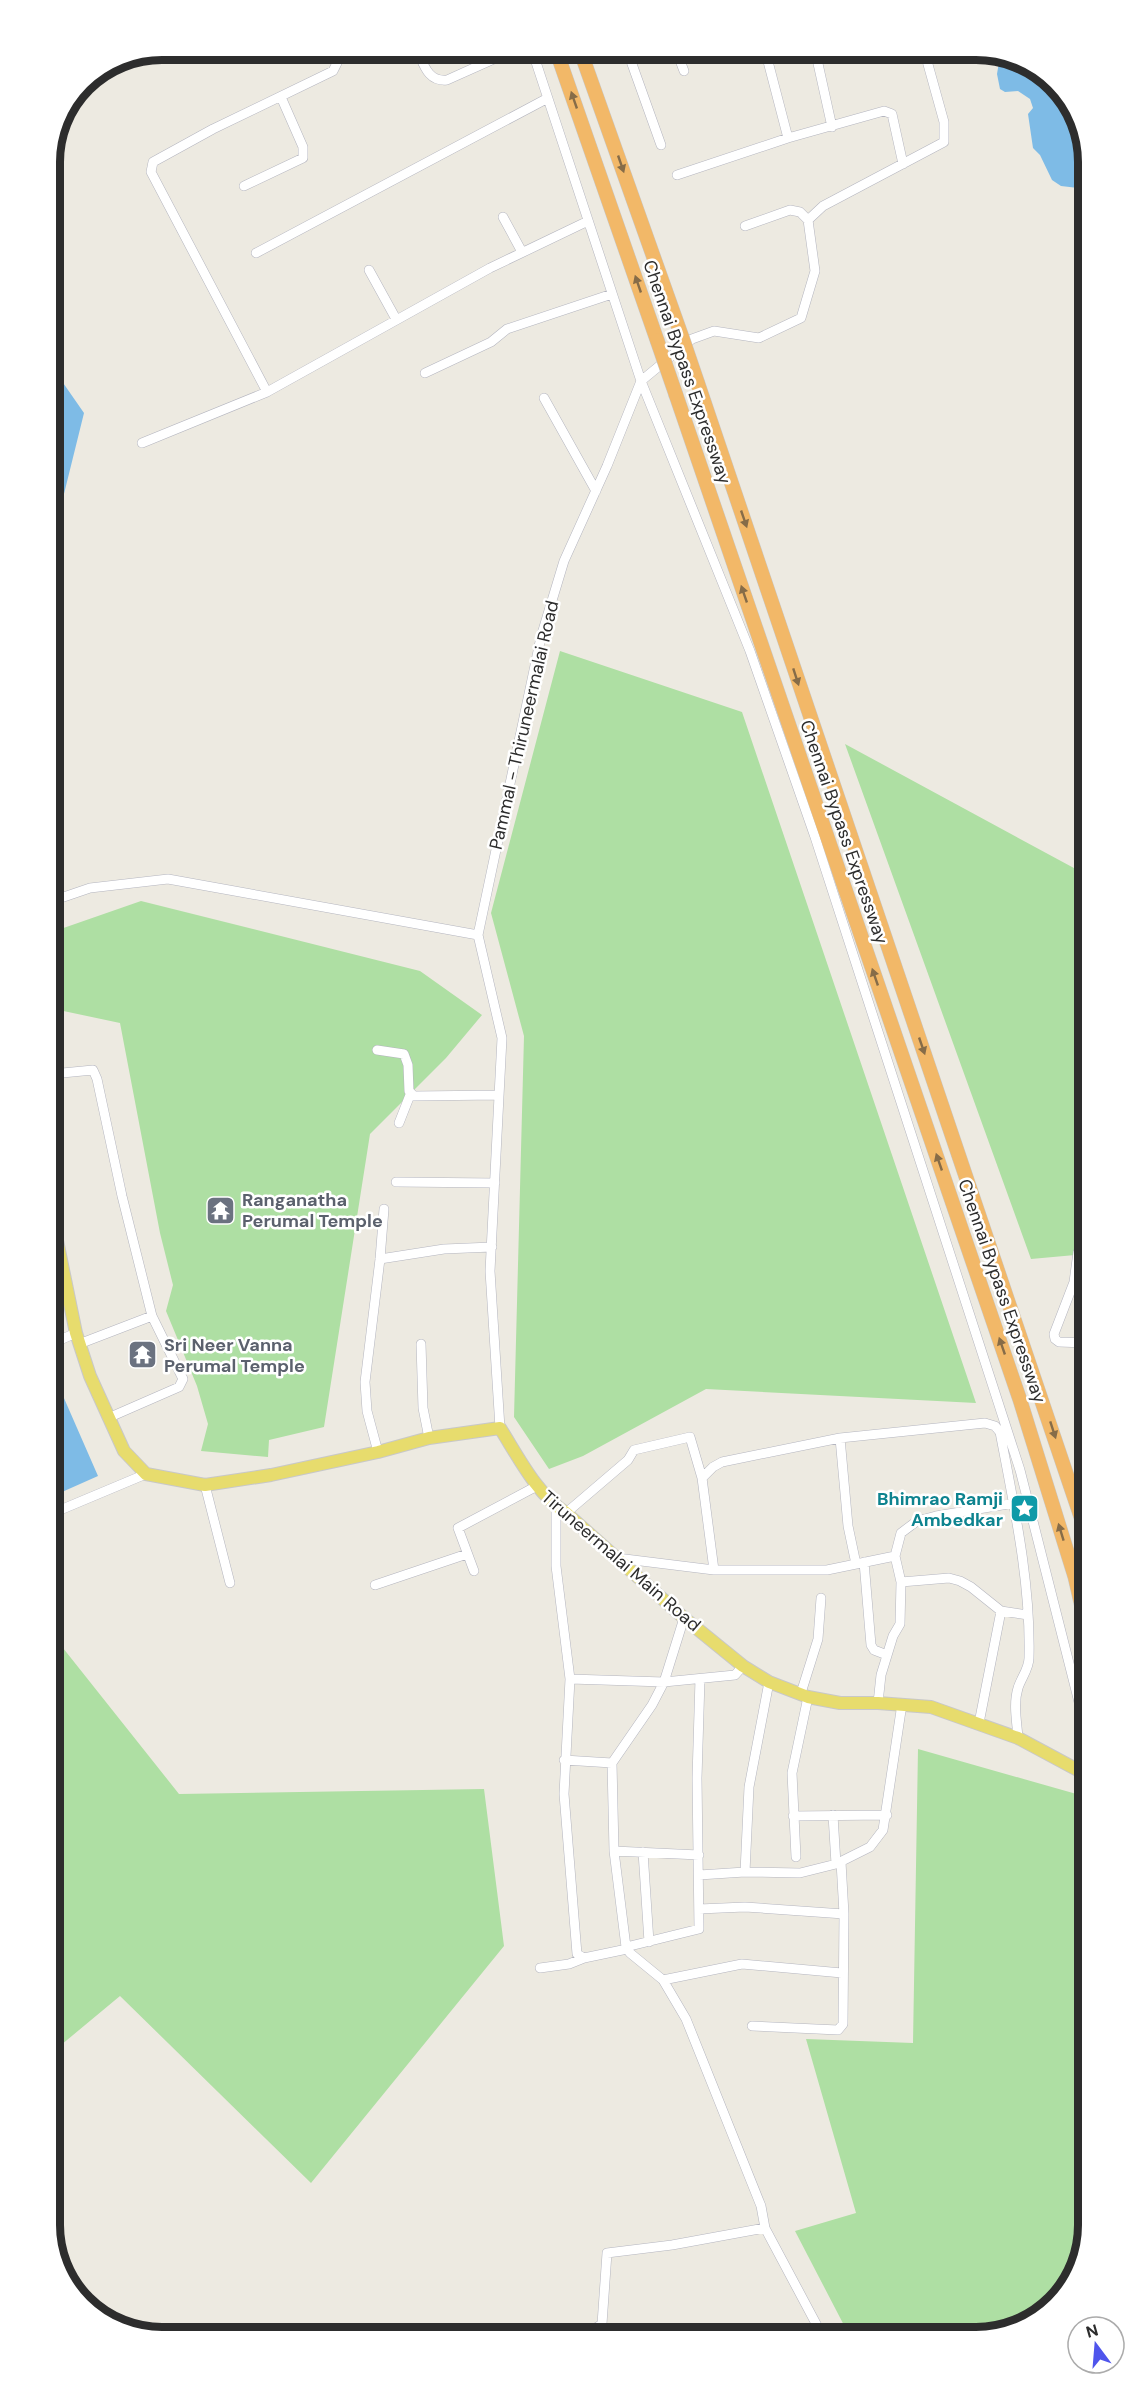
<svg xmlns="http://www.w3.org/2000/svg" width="1138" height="2387" viewBox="0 0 1138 2387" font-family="'DM Sans',sans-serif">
  <rect width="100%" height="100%" fill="#edeae1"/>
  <path fill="#aedfa3" d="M560 651 742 712 976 1403 706 1389 583 1456 549 1469 514 1417 524 1036 491 913Z
    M845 744 1085 874 1086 1254 1031 1259Z
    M141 901 420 971 482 1015 446 1058 370 1134 324 1427 269 1440 268 1457 201 1451 208 1424 197 1386 166 1311 173 1285 160 1233 120 1023 54 1009 52 932Z
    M54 1642 63 1648 179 1794 484 1789 504 1946 311 2183 120 1996 55 2050Z
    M918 1749 1087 1797 1088 2203 1087 2204 1088 2226 1065 2293 1013 2331 848 2333 795 2231 856 2213 806 2039 913 2043Z"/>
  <path fill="#7ebbe6" d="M1000 56 1045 73 1082 125 1083 184 1078 188 1061 186 1052 180 1040 155 1033 148 1028 114 1033 108 1030 99 1018 91 1005 92 1000 89 997 74Z
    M50 360 59 377 84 413 61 506 51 535Z
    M53 1373 98 1476 53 1496Z"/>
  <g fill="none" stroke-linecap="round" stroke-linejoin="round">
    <defs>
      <path id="minor" d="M417 50C424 65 428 82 447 80L514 50
        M532 50 641 381 750 651 815 837 1020 1470 1087 1734
        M627 50 661 145
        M676 50 684 71
        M765 50 788 138
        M815 50 832 127
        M631 60 653 50
        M677 175 788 138 884 111 892 114 903 164
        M244 186 303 158V147L281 97
        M503 217 522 252
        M745 226 790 210 800 212 808 220
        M256 253 548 98
        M369 270 396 319
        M425 373 491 342 507 329 612 294
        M267 392 151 172 153 162 213 129 333 71 337 63 333 50
        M544 398 596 491
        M142 443 267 392 490 268 588 221
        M52 901 90 888 168 879 478 935
        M377 1050 404 1054 408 1065 409 1091 414 1096 499 1095
        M52 1074 93 1070 97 1079 122 1196 152 1316 183 1379 179 1387 108 1418
        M399 1123 410 1095
        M396 1182 495 1183
        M1086 1250 1078 1252 1074 1282 1054 1334 1055 1339 1059 1342 1086 1343
        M380 1259 444 1249 492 1247
        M1073 1286 1086 1287
        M53 1343 76 1333
        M79 1344 152 1316
        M421 1344 423 1408 429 1438
        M500 1428 490 1271 502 1038 478 935 541 637 564 561 607 466 641 381 692 339 714 331 759 338 801 318 815 271 808 220 823 206 944 142V122L924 50
        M840 1438 848 1526 856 1564
        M378 1452 367 1411 365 1382 380 1259 384 1209
        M702 1478 713 1467 722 1462 840 1438 985 1423 995 1426 1000 1432C1014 1506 1031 1583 1029 1658 1029 1669 1021 1678 1018 1688 1013 1704 1017 1722 1018 1738
        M205 1485 230 1583
        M556 1506V1566L570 1679 564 1794 577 1954 584 1958 627 1949
        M53 1513 146 1474
        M566 1513 628 1460 634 1450 690 1437 702 1478 714 1570
        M617 1558 714 1570H827L895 1556
        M864 1562 871 1645 874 1650 887 1655
        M474 1571 458 1528 537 1486
        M901 1582 949 1578 960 1581 971 1587 1001 1611 1028 1615
        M375 1585 467 1554
        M684 1618 664 1682 652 1705 612 1763 614 1851 626 1947 630 1953 663 1980 686 2019 761 2206 765 2228 821 2333
        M570 1679 664 1682 735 1675 743 1666
        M801 1693 818 1639 821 1598
        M878 1703 881 1675 893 1636 900 1624 901 1582 895 1556 901 1533 917 1521 936 1516 1027 1501
        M979 1723 1001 1611
        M564 1760 612 1763
        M833 1815 836 1864 870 1847 883 1830 902 1704
        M793 1816 887 1815
        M614 1851 699 1855
        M643 1852 649 1942
        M796 1857 792 1773 808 1697
        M745 1872 749 1787 769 1682
        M699 1875 745 1872 800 1873 836 1864
        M699 1909 745 1907 844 1914
        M626 1947 699 1929 697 1778 700 1679
        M540 1968 569 1964 584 1958
        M663 1980 742 1964 842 1973
        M752 2026 838 2030 843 2024 844 1914 841 1862
        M586 2334 602 2324
        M603 2334 602 2324 607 2253 672 2245 765 2228
        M383 2336 393 2333 408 2336"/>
      <path id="major" d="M53 1221 76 1333 90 1376 124 1451 146 1474 205 1485 271 1475 378 1452 429 1438 500 1428C519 1458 536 1493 566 1513L684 1618 743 1666 769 1682 808 1697 840 1703H878L931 1707 1018 1738 1087 1775"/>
      <path id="highway" d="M556 50 657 340
        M580 50 682 337
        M698 384 1086 1532
        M676 395 1020 1400 1075 1577 1087 1629"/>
    </defs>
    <use href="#minor" stroke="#b4b5bf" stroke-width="10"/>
    <use href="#major" stroke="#c8c8c8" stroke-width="14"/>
    <use href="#highway" stroke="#c8c8c8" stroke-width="15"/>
    <use href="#minor" stroke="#fff" stroke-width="9"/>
    <use href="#major" stroke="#e7dc6d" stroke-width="12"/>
    <use href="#highway" stroke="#f2b868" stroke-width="14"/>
    <defs>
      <path id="highway-bridge" d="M682 337 698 384
        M657 340 676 395"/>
    </defs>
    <use href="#highway-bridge" stroke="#c8c8c8" stroke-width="15" stroke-linecap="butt"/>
    <use href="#highway-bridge" stroke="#f2b868" stroke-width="14"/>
  </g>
  <defs><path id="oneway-solid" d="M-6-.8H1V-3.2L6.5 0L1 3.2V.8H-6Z" transform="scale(1.5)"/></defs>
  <g fill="#866c48">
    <use href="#oneway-solid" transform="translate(574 100) rotate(-109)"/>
    <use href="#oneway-solid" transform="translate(621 164) rotate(71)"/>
    <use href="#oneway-solid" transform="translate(638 284) rotate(-109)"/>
    <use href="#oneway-solid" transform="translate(744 519) rotate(71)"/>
    <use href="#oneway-solid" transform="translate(744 594) rotate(-109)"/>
    <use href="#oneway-solid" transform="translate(796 677) rotate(72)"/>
    <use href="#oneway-solid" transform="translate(875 977) rotate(-109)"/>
    <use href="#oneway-solid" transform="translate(922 1046) rotate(71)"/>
    <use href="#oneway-solid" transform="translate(939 1162) rotate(-109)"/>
    <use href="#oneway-solid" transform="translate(1002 1346) rotate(-109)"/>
    <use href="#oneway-solid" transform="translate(1053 1430) rotate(72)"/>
    <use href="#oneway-solid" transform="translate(1061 1532) rotate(-107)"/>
  </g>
  <defs>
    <symbol id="temple-square" viewBox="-11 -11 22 22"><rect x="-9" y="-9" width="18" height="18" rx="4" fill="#6b7280" stroke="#fff"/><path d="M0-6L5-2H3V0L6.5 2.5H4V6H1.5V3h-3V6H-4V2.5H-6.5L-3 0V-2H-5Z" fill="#fff"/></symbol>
    <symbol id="sight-square" viewBox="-11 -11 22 22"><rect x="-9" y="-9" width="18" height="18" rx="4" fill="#0f9aa8" stroke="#fff"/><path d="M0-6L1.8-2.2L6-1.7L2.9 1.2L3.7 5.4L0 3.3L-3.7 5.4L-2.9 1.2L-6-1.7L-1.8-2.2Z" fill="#fff"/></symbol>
  </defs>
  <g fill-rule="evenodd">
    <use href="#temple-square" x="204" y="1194" width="33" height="33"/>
    <use href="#temple-square" x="126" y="1338" width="33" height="33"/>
    <use href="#sight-square" x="1008" y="1492" width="33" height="33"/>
  </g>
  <g text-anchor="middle" stroke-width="5" stroke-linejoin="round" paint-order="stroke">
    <g font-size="18" fill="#2d2d2d" stroke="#fff">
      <text transform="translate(687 372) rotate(71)" y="6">Chennai Bypass Expressway</text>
      <text transform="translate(524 725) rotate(-77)" y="6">Pammal - Thiruneermalai Road</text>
      <text transform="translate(844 832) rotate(71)" y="6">Chennai Bypass Expressway</text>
      <text transform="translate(1002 1291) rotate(71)" y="6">Chennai Bypass Expressway</text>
      <text transform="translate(621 1561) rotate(41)" y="6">Tiruneermalai Main Road</text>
    </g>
    <g font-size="18" font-weight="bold" fill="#5b616d" stroke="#fff" text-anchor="start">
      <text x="242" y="1206">Ranganatha<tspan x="242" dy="21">Perumal Temple</tspan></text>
      <text x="164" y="1351">Sri Neer Vanna<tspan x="164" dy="21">Perumal Temple</tspan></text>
    </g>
    <g font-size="18" font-weight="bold" fill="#0d838f" stroke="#fff" text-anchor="end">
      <text x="1003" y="1505">Bhimrao Ramji<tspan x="1003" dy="21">Ambedkar</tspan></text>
    </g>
  </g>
  <path d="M0 0H1138V2387H0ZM162 60H976A102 102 0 0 1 1078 162V2225A102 102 0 0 1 976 2327H162A102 102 0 0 1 60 2225V162A102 102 0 0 1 162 60Z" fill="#fff" fill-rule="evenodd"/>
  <path fill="none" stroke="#2d2d2d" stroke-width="8" d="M162 60H976A102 102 0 0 1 1078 162V2225A102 102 0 0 1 976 2327H162A102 102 0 0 1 60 2225V162A102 102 0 0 1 162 60Z"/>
  <g transform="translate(1096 2345) rotate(344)"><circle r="28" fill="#ffffff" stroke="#ababab" stroke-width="1.5"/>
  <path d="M0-4.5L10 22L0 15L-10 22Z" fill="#4f55ec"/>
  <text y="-9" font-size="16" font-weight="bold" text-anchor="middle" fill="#2d2d2d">N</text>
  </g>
</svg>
